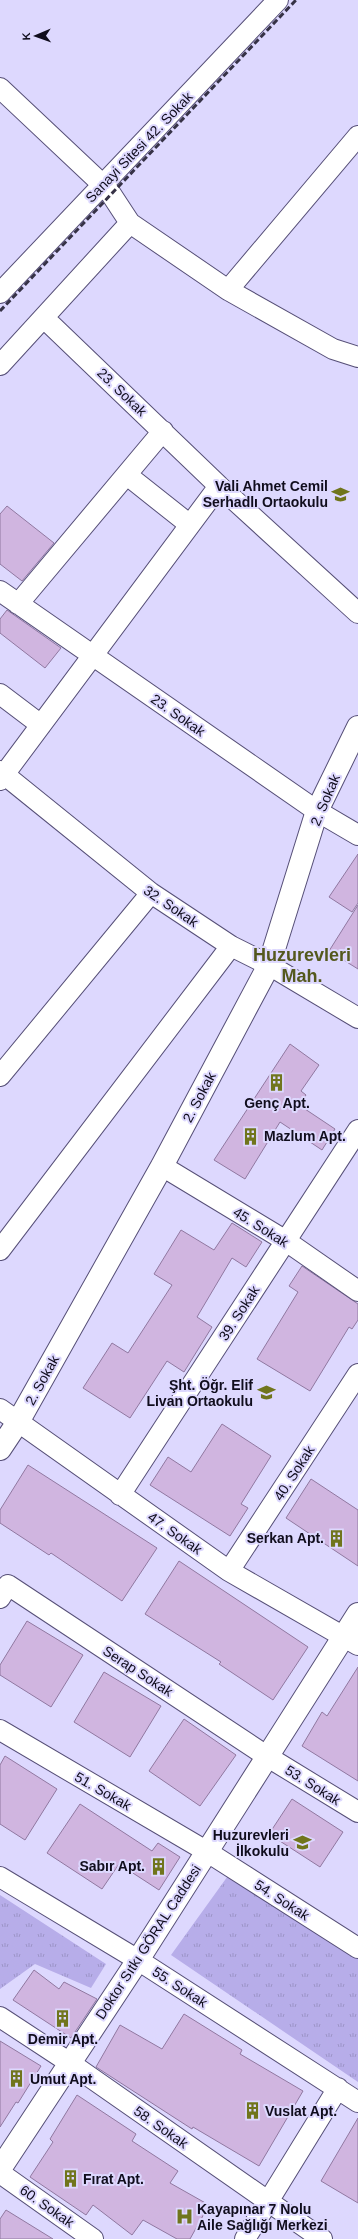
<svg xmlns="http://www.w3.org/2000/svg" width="358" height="2239" viewBox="0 0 358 2239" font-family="Arial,sans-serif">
  <defs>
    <pattern id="grass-tufts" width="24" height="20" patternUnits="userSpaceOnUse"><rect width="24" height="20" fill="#b7ade9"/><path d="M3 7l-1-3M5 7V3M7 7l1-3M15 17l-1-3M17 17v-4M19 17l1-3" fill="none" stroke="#9c94c7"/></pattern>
  </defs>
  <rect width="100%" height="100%" fill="#ddd8fe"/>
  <path fill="url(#grass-tufts)" d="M230 1873 358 1959V2082L171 1955Z
    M0 1895 106 1964 91 1988 35 1964 0 1989Z"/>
  <path fill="#d0b5e0" stroke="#9078a0" d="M7 506 54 543 22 581 0 564V514Z
    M7 610 61 648 45 668 0 633V619Z
    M358 854V903L352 912 329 897Z
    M358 905V969L329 951Z
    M290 1044 319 1065 301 1091 306 1095 299 1105 335 1129 322 1150 280 1122 245 1179 214 1160Z
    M232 1223 262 1242 246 1267 232 1258 197 1317 212 1327 184 1372 167 1361 130 1418 83 1388 112 1343 128 1353 172 1285 154 1274 181 1230 214 1250Z
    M302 1266 358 1304V1320L352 1329 349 1327 310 1391 257 1359 298 1292 289 1286Z
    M222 1424 271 1456 241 1504 248 1508 230 1536 150 1485 168 1457 191 1472Z
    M28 1465 157 1548 122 1601 51 1553 49 1555 0 1523V1510Z
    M311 1479 358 1510V1566L286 1518Z
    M179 1561 308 1647 273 1700 219 1664 221 1662 145 1614Z
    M27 1621 83 1655 51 1707 0 1675V1665Z
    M358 1667V1781L302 1746 322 1712 327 1716Z
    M104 1672 161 1706 130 1757 74 1722Z
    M184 1719 236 1755 200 1806 149 1771Z
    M5 1756 57 1789 25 1840 0 1824V1765Z
    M292 1799 343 1832 320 1867 269 1834Z
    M80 1804 152 1851 158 1843 180 1857 159 1890 119 1864 102 1889 47 1853Z
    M34 1970 59 1989 64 1982 97 1999 71 2038 13 2000Z
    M184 2014 242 2050 240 2054 303 2091 259 2166 193 2127 192 2129 96 2067 120 2025 162 2049Z
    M0 2041 41 2066 18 2103 16 2102 0 2127Z
    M77 2095 136 2134 132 2141 178 2171 170 2183 209 2205 190 2239H177L143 2220 132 2235 93 2205 86 2215 30 2177 53 2142 50 2139Z
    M358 2118V2203L321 2181Z
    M6 2210 53 2239H0V2219Z"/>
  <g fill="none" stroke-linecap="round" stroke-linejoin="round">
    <defs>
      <path id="street" d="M0 88 103 185 111 194 130 223 228 290 333 349 358 357
        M228 290 358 136
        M0 293 278 0
        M44 318 219 486 358 613
        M0 365 130 223
        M127 475 190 525
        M0 591 317 811 358 835
        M18 604 163 431
        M0 694 41 725
        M0 771 151 893 231 946 269 965 358 1018
        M0 780 219 486
        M0 1076 151 893
        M162 1166 286 1241 358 1291
        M0 1250 231 946
        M0 1409 229 1571 358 1645
        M120 1495 358 1130
        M229 1571 358 1374
        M0 1598 8 1585 268 1757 358 1812
        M0 1730 206 1851 358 1948
        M0 1877 138 1960 358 2102
        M0 2017 70 2063 322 2239
        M0 2173 93 2239
        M245 2239 338 2088"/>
      <path id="secondary" d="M0 1449 18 1422 162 1166 269 965 317 811 358 727
        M0 2169 138 1960 358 1614"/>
    </defs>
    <use href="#street" stroke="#564f77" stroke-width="22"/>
    <use href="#secondary" stroke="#564f77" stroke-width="24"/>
    <use href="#street" stroke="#fff" stroke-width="20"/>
    <use href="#secondary" stroke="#fff" stroke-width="22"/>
    <path stroke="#363246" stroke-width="3" stroke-dasharray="6 3" stroke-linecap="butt" d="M0 311 296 0"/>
  </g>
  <defs>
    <symbol id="school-bare" viewBox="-9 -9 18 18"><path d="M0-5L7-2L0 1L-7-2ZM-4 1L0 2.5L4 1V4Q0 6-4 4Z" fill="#70751c" stroke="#ddd8fe" stroke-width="2.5" paint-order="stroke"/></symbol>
    <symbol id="building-bare" viewBox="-9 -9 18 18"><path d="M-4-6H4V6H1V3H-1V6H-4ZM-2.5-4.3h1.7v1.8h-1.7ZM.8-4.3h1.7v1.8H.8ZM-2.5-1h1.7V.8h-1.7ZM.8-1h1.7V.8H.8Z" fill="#70751c" stroke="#ddd8fe" stroke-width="2.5" paint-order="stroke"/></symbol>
    <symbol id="hospital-bare" viewBox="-9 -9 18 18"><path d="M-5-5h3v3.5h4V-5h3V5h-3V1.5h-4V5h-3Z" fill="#70751c" stroke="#ddd8fe" stroke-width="2.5" paint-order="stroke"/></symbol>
  </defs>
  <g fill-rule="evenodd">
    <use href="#school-bare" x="328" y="482" width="25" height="25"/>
    <use href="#building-bare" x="264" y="1070" width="25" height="25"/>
    <use href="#building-bare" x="238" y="1124" width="25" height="25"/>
    <use href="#school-bare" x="254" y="1380" width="25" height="25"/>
    <use href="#building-bare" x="324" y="1526" width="25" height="25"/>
    <use href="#school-bare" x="290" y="1830" width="25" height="25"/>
    <use href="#building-bare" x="146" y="1854" width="25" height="25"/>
    <use href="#building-bare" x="50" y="2006" width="25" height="25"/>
    <use href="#building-bare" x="4" y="2066" width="25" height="25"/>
    <use href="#building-bare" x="240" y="2098" width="25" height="25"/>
    <use href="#building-bare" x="58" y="2166" width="25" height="25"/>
    <use href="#hospital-bare" x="172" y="2204" width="25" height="25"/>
  </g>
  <g text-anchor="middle" stroke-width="4" stroke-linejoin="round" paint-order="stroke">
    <g font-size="14" fill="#100d1d" stroke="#ddd8fe">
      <text transform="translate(139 147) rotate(-46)" y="5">Sanayi Sitesi 42. Sokak</text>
      <text transform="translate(122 392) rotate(44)" y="5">23. Sokak</text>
      <text transform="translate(178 715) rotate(35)" y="5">23. Sokak</text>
      <text transform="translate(325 800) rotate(-67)" y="5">2. Sokak</text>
      <text transform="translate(171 906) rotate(34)" y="5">32. Sokak</text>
      <text transform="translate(199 1097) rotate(-62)" y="5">2. Sokak</text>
      <text transform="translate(261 1227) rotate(32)" y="5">45. Sokak</text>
      <text transform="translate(239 1313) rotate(-57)" y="5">39. Sokak</text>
      <text transform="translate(42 1380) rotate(-61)" y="5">2. Sokak</text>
      <text transform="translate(294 1473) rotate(-57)" y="5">40. Sokak</text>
      <text transform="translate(175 1533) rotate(35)" y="5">47. Sokak</text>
      <text transform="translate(138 1671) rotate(33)" y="5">Serap Sokak</text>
      <text transform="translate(313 1785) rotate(32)" y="5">53. Sokak</text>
      <text transform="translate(103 1791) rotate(30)" y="5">51. Sokak</text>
      <text transform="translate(282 1900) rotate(33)" y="5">54. Sokak</text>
      <text transform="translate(148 1942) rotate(-57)" y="5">Doktor Sıtkı GÖRAL Caddesi</text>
      <text transform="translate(180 1987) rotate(33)" y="5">55. Sokak</text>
      <text transform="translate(161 2127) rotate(35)" y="5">58. Sokak</text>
      <text transform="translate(47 2206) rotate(35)" y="5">60. Sokak</text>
    </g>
    <g font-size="14" font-weight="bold" fill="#100d1d" stroke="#ddd8fe" text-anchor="end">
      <text x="328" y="491">Vali Ahmet Cemil<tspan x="328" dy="16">Serhadlı Ortaokulu</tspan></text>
      <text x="277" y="1108" text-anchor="middle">Genç Apt.</text>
      <text x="264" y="1141" text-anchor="start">Mazlum Apt.</text>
      <text x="253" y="1390">Şht. Öğr. Elif<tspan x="253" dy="16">Livan Ortaokulu</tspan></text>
      <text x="324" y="1543">Serkan Apt.</text>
      <text x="289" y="1840">Huzurevleri<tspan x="289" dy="16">İlkokulu</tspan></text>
      <text x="145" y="1871">Sabır Apt.</text>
      <text x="63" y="2044" text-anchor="middle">Demir Apt.</text>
      <text x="30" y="2084" text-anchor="start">Umut Apt.</text>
      <text x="265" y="2116" text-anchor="start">Vuslat Apt.</text>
      <text x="83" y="2184" text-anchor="start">Fırat Apt.</text>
      <text x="197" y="2214" text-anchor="start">Kayapınar 7 Nolu<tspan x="197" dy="16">Aile Sağlığı Merkezi</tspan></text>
    </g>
    <g font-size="18" font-weight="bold" fill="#54581d" stroke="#ddd8fe">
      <text x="302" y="961">Huzurevleri<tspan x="302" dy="21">Mah.</tspan></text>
    </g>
  </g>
  <g transform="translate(36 36) rotate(268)" stroke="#ddd8fe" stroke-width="3" paint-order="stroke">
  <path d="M0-3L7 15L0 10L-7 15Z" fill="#100d1d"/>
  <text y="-6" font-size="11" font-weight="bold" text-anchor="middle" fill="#100d1d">K</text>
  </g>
</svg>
